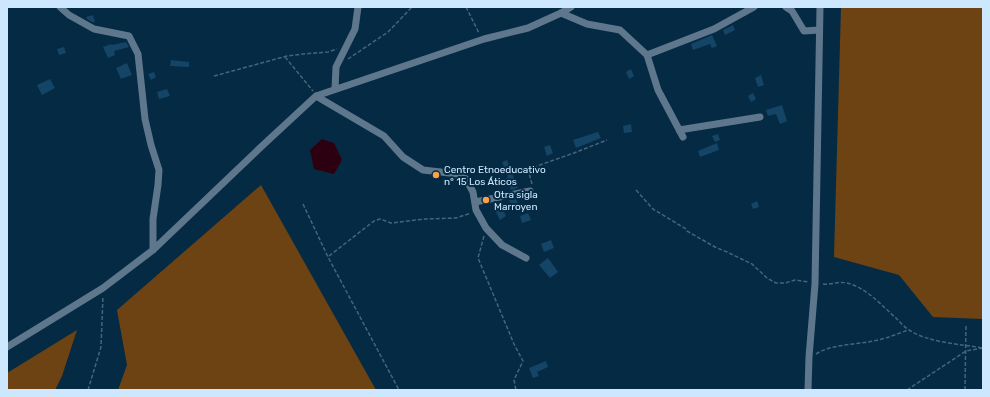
<svg xmlns="http://www.w3.org/2000/svg" width="990" height="397" viewBox="0 0 990 397" font-family="Rubik,sans-serif">
  <rect width="100%" height="100%" fill="#052a44"/>
  <path fill="#6e4313" d="M841 7H983V319L933 317 899 275 834 257Z
    M261 185 376 390H118L127 365 117 310Z
    M77 330 62 376 55 390H7V373Z"/>
  <path fill="#2c0010" d="M322 139 334 143 342 160 334 174 314 169 310 150Z"/>
  <path fill="#144466" d="M93 15 95 22H92L87 19 86 17Z
    M733 25 735 30 725 35 723 30Z
    M712 35 717 46 712 48 710 44 693 50 691 44Z
    M126 42 129 47 114 51 115 55 108 58 103 47 111 44 112 45Z
    M64 47 66 53 59 55 57 49Z
    M171 60 189 62V67L170 66Z
    M127 63 132 75 121 79 116 68Z
    M631 69 634 76 629 79 626 72Z
    M154 72 156 77 151 80 148 74Z
    M761 75 764 85 758 87 755 78Z
    M50 79 55 88 42 95 37 85Z
    M167 89 170 96 159 99 157 92Z
    M753 93 756 99 751 102 748 96Z
    M782 105 787 121 780 124 776 114 768 116 766 110Z
    M631 124 632 132 624 133 623 126Z
    M598 132 601 138 576 148 573 140Z
    M718 134 720 140 715 142 712 136Z
    M717 143 719 150 700 157 698 151Z
    M550 145 553 153 547 156 544 147Z
    M507 160 518 188 511 190 506 178 508 177 502 162Z
    M516 199 518 203 511 205 509 200Z
    M757 201 759 207 753 209 751 204Z
    M502 203 504 209H503L506 216 500 220 493 206Z
    M528 213 531 220 522 223 520 216Z
    M551 240 554 248 544 252 541 244Z
    M548 258 558 272 550 278 539 265Z
    M546 361 548 367 537 372 539 376 533 378 529 368Z"/>
  <g fill="none" stroke-linecap="round" stroke-linejoin="round">
    <path stroke="#44657e" stroke-width="1.5" stroke-dasharray="4 2" stroke-linecap="butt" d="M466 7 479 33
      M285 57 313 91
      M348 59 388 32 412 7
      M214 76 287 56 303 54 328 52 337 49
      M532 184 529 173 537 166 574 153 607 140
      M636 190 653 209 686 229 687 231 715 247 727 252 752 264 767 278 776 283H785L795 280 809 282
      M303 204 328 257 399 390
      M484 236 478 258 514 344 523 361 514 380 516 390
      M329 256 374 221 380 219 391 223 425 219 456 218 471 213
      M823 284C831 285 838 281 847 283 867 288 881 305 896 318 900 322 904 327 909 330 929 343 960 344 983 348
      M816 354C832 344 854 345 873 341 885 339 897 334 908 330
      M88 390 101 347 103 296
      M907 390 966 351 983 348
      M965 390 966 324"/>
    <path stroke="#5e778c" stroke-width="7" d="M60 7 69 15 94 29 129 36 138 54 145 119 151 145 159 170 158 185 153 219V250
      M786 7 792 11 804 31 819 30
      M561 13 587 24 620 30 647 55 658 90 683 137
      M647 55 714 29 754 7
      M335 89 336 67 355 29 358 7
      M316 96 384 136 403 157 423 170 458 174 466 179 473 192 476 210 486 228 502 245 526 258
      M679 130 760 117
      M475 202 530 191
      M7 347 103 288 153 250 262 146 316 96 484 39 528 28 561 13 571 7
      M808 390 809 357 815 284 820 7"/>
  </g>
  <g fill="#f7a148" stroke="#052a44" stroke-width="1.5">
    <circle cx="436" cy="175" r="4"/>
    <circle cx="486" cy="200" r="4"/>
  </g>
  <g text-anchor="middle" stroke-width="4" stroke-linejoin="round" paint-order="stroke">
    <g font-size="10" fill="#cde8fe" stroke="#052a44" text-anchor="start">
      <text x="444" y="173">Centro Etnoeducativo<tspan x="444" dy="12">n° 15 Los Áticos</tspan></text>
      <text x="494" y="198">Otra sigla<tspan x="494" dy="12">Marroyen</tspan></text>
    </g>
  </g>
  <rect width="990" height="397" fill="none" stroke="#cde8fe" stroke-width="16"/>
</svg>
